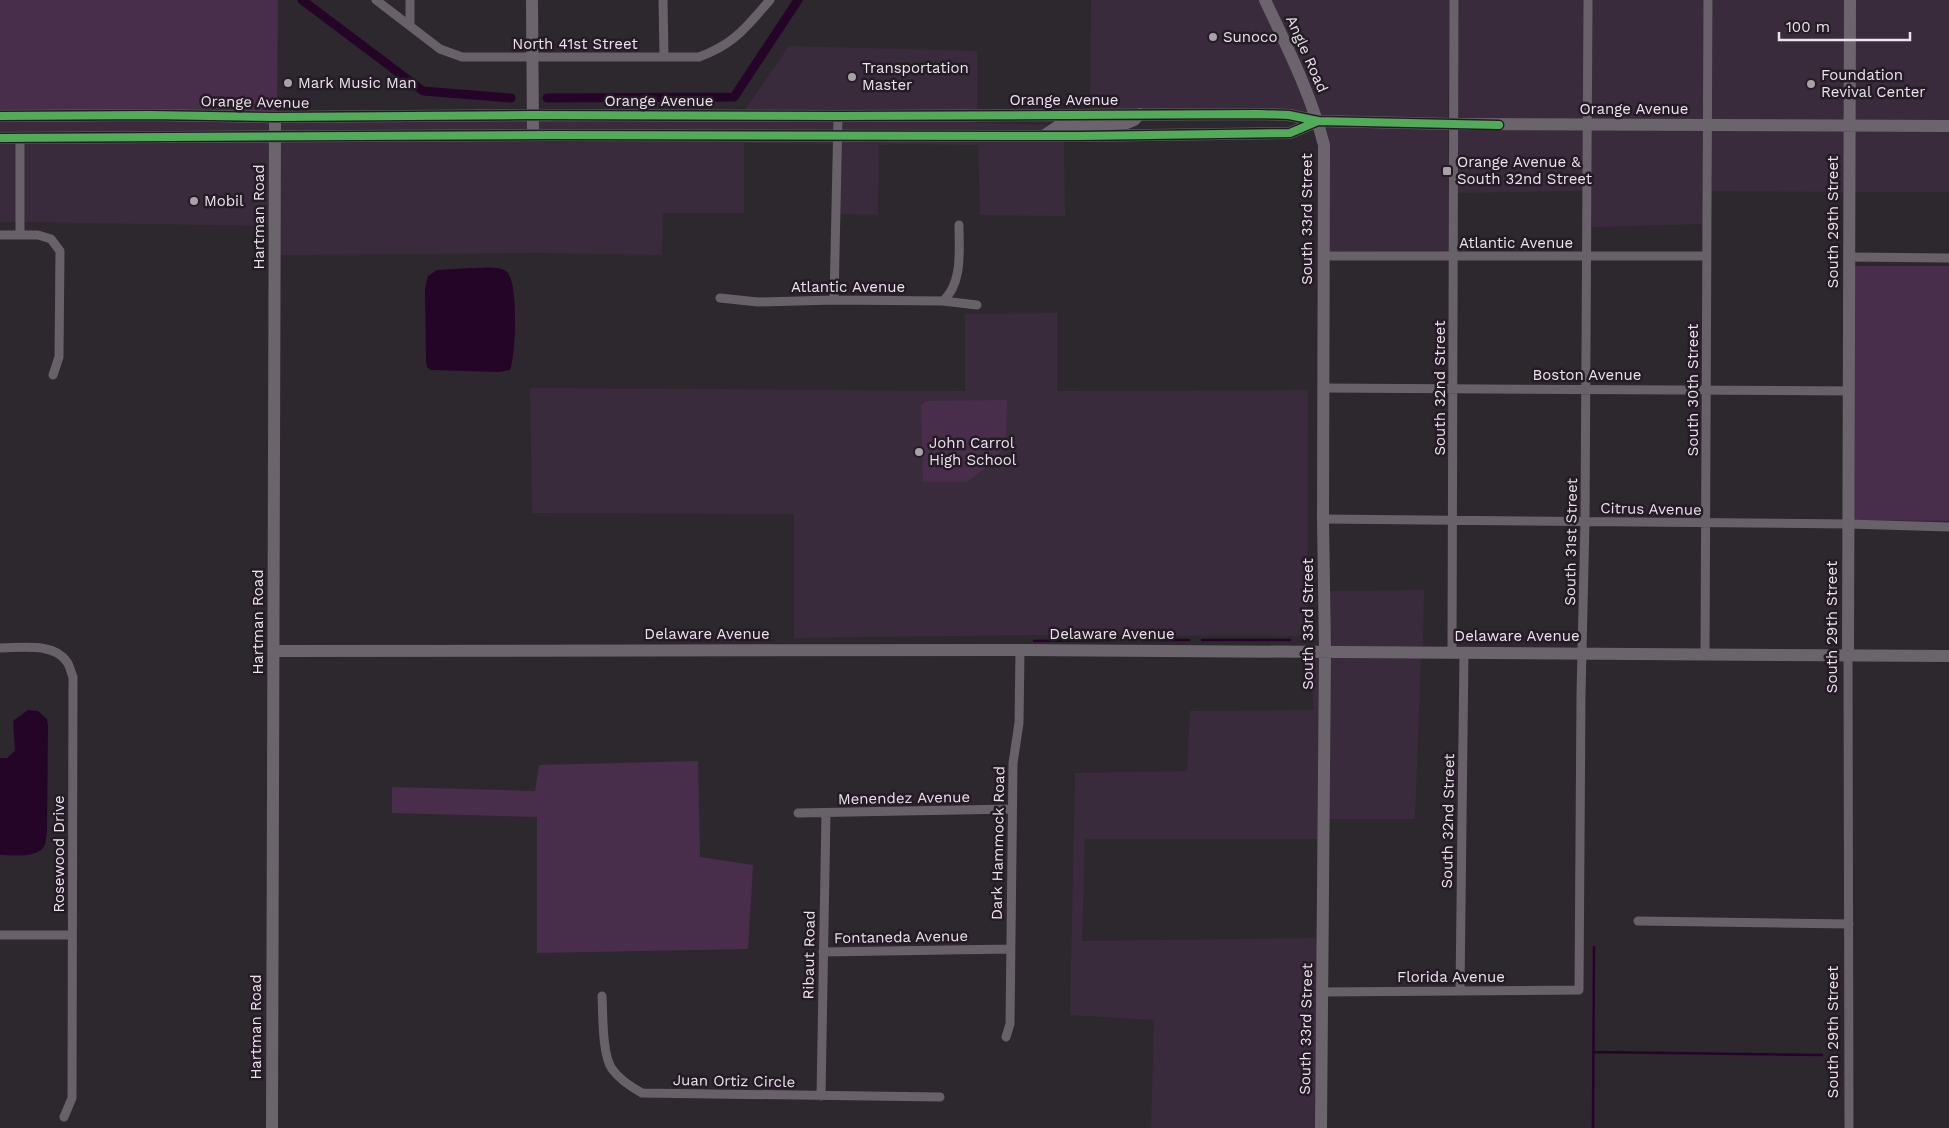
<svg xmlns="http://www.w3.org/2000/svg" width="1949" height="1128" viewBox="0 0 1949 1128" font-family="'Work Sans',sans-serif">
  <rect width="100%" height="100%" fill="#2d282d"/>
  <path fill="#392b3b" d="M1091 0H1260L1311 114 1143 109 1141 107 1139 109H1090Z
    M1270 0H1450L1448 119 1322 116Z
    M1459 0H1583V120L1457 119Z
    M1592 0H1704L1703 121 1592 120Z
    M1713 0H1846L1845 120 1712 121Z
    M1855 0H1949V121L1854 120Z
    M789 46 977 51V110H745Z
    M977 120V123L1051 125 1043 130 842 129V121Z
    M216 121 271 122V132L0 133V122Z
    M528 121V130L280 132V122Z
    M537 121H833V129L537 130Z
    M1324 126 1448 129 1449 252 1328 251Z
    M1457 130H1583V191L1458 193Z
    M1592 130 1703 131V224L1592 227Z
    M1845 130V192L1712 191V131Z
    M1854 131 1949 132V192H1854Z
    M833 140V144L744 143V213H663L662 255 537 253 280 255V142Z
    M842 140H1064L1065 216 980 215 978 145 899 144 879 145 878 215 840 214Z
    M271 142V226L25 222V143Z
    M0 143H16V222H0Z
    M1057 313V391L1308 390 1307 636 1037 635 794 638V514L532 513 530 388 965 391V314Z
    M1424 590 1423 646 1330 647 1329 591Z
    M1309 657H1320V839H1085L1082 941 1319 938 1316 1128H1151L1154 1020 1070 1015 1075 773 1187 771 1190 711 1314 710Z
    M1330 657H1421L1415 819H1329Z"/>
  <path fill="#482e4b" d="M0 0H278L277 112 0 111Z
    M1855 266H1949V521L1854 520Z
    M1007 400 1006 440 999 454 988 466 967 482H923L921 405 925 401Z
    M698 761 700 857 753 865 748 949 537 953V817L392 813V787L535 791 539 765Z"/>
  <path fill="#240528" d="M471 268C480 269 497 265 506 271 519 280 516 355 510 370L499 372 431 370 427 367 426 361 425 288 428 276 437 270Z
    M28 710 38 711 47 719 48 726 47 833C46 836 46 842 45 845 38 859 12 855 0 855V758H7L15 751 13 721Z"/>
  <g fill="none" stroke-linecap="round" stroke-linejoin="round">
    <path stroke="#240528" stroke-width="2.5" d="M1142 640H1189
      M1202 640H1290
      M1034 641 1111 640
      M1593 1052 1822 1055
      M1593 1128 1594 947"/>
    <path stroke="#240528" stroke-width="9" d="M302 0 423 91 511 98
      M547 98 734 97 798 0"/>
    <path stroke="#686169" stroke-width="9" d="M376 0 440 49 462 57H699C735 44 746 27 770 0
      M410 0V25
      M663 0 664 57
      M20 138V234
      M0 235H38L51 239 60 251 59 357 53 375
      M1324 256H1707
      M1850 257 1949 258
      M720 298 758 302 834 300 943 301 977 305
      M834 300 838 116
      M943 301C963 283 959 250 959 225
      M1323 388 1850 391
      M1323 519 1848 524 1949 527
      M0 648C20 648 54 642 67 662 70 666 71 673 73 677L72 1098 64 1117
      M1452 652 1454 0
      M1705 653 1708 0
      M1848 654 1849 1128
      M798 813 1012 809
      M1638 921 1849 924
      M0 935H72
      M823 952 1010 949
      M1460 991 1464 652
      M1323 992 1579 990 1581 694 1585 522 1588 0
      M602 996C603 1014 602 1055 612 1069 620 1080 631 1087 642 1093L940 1097
      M1006 1037 1010 1024 1013 763 1019 723 1020 650
      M821 1096 826 813"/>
    <path stroke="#6c646d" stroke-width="12" d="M532 0 533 135
      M1265 0C1287 47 1311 94 1324 145L1323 519 1325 652 1321 1128
      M0 116 150 115 275 117 532 115 838 116 1259 114 1289 115 1318 121 1453 124 1949 126
      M1045 135 1057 127 1064 125 1127 123 1134 120 1140 114
      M0 138 550 135 1080 136 1290 133 1318 121
      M275 651 1020 650 1949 656
      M1848 654 1850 0
      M272 1128 275 117"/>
    <defs>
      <path id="cycleway" d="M0 116 150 115 275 117 532 115 838 116 1259 114 1289 115 1318 121 1499 125
        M0 138 550 135 1080 136 1290 133 1318 121"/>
    </defs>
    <use href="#cycleway" stroke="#251b26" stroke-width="11"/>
    <use href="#cycleway" stroke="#51ab58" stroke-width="8"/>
  </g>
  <g fill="#a8a2a8" stroke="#251b26" stroke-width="2">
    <circle cx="1213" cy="37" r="5"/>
    <circle cx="852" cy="77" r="5"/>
    <circle cx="288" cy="83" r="5"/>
    <circle cx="1811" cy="84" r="5"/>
    <rect x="1442" y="166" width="10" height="10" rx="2.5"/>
    <circle cx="194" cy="201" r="5"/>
    <circle cx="919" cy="452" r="5"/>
  </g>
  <g text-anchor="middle" stroke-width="5" stroke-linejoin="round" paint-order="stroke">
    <g font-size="15" fill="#eae3eb" stroke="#251b26" text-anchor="start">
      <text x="1223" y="42">Sunoco</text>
      <text x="862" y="73">Transportation<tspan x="862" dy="17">Master</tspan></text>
      <text x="1821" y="80">Foundation<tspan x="1821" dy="17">Revival Center</tspan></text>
      <text x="298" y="88">Mark Music Man</text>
      <text x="1457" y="167">Orange Avenue &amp;<tspan x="1457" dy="17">South 32nd Street</tspan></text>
      <text x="204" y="206">Mobil</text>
      <text x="929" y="448">John Carrol<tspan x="929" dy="17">High School</tspan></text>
    </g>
    <g font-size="15" fill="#eae3eb" stroke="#251b26">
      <text x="575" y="49">North 41st Street</text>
      <text transform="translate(1307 54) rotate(66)" y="5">Angle Road</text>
      <text x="1064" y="105">Orange Avenue</text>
      <text x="659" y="106">Orange Avenue</text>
      <text transform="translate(255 102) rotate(1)" y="5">Orange Avenue</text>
      <text x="1634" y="114">Orange Avenue</text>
      <text transform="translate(259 217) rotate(-90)" y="5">Hartman Road</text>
      <text transform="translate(1307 219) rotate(-90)" y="5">South 33rd Street</text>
      <text transform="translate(1833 222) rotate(-90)" y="5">South 29th Street</text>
      <text x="1516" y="248">Atlantic Avenue</text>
      <text x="848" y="292">Atlantic Avenue</text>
      <text x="1587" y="380">Boston Avenue</text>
      <text transform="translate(1440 388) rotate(-90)" y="5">South 32nd Street</text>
      <text transform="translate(1693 390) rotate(-90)" y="5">South 30th Street</text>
      <text transform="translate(1651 509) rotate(1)" y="5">Citrus Avenue</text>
      <text transform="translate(1571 542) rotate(-89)" y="5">South 31st Street</text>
      <text transform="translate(258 622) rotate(-90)" y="5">Hartman Road</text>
      <text transform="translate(1308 624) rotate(-90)" y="5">South 33rd Street</text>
      <text transform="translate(1832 627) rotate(-90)" y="5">South 29th Street</text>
      <text x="707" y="639">Delaware Avenue</text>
      <text x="1112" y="639">Delaware Avenue</text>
      <text x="1517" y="641">Delaware Avenue</text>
      <text transform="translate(904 798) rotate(-1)" y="5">Menendez Avenue</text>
      <text transform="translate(1448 821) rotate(-89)" y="5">South 32nd Street</text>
      <text transform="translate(998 843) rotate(-89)" y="5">Dark Hammock Road</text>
      <text transform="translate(59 854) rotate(-90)" y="5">Rosewood Drive</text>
      <text transform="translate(901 937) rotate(-1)" y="5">Fontaneda Avenue</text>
      <text transform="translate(809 955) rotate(-89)" y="5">Ribaut Road</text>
      <text x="1451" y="982">Florida Avenue</text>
      <text transform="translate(256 1027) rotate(-90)" y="5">Hartman Road</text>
      <text transform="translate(1306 1029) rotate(-89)" y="5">South 33rd Street</text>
      <text transform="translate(1833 1032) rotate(-90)" y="5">South 29th Street</text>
      <text transform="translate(734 1081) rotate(1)" y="5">Juan Ortiz Circle</text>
    </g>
  </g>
  <path d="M1779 32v8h131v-8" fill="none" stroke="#eae3eb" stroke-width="2.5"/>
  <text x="1786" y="32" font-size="15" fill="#eae3eb" stroke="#251b26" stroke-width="4" paint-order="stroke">100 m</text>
</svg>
